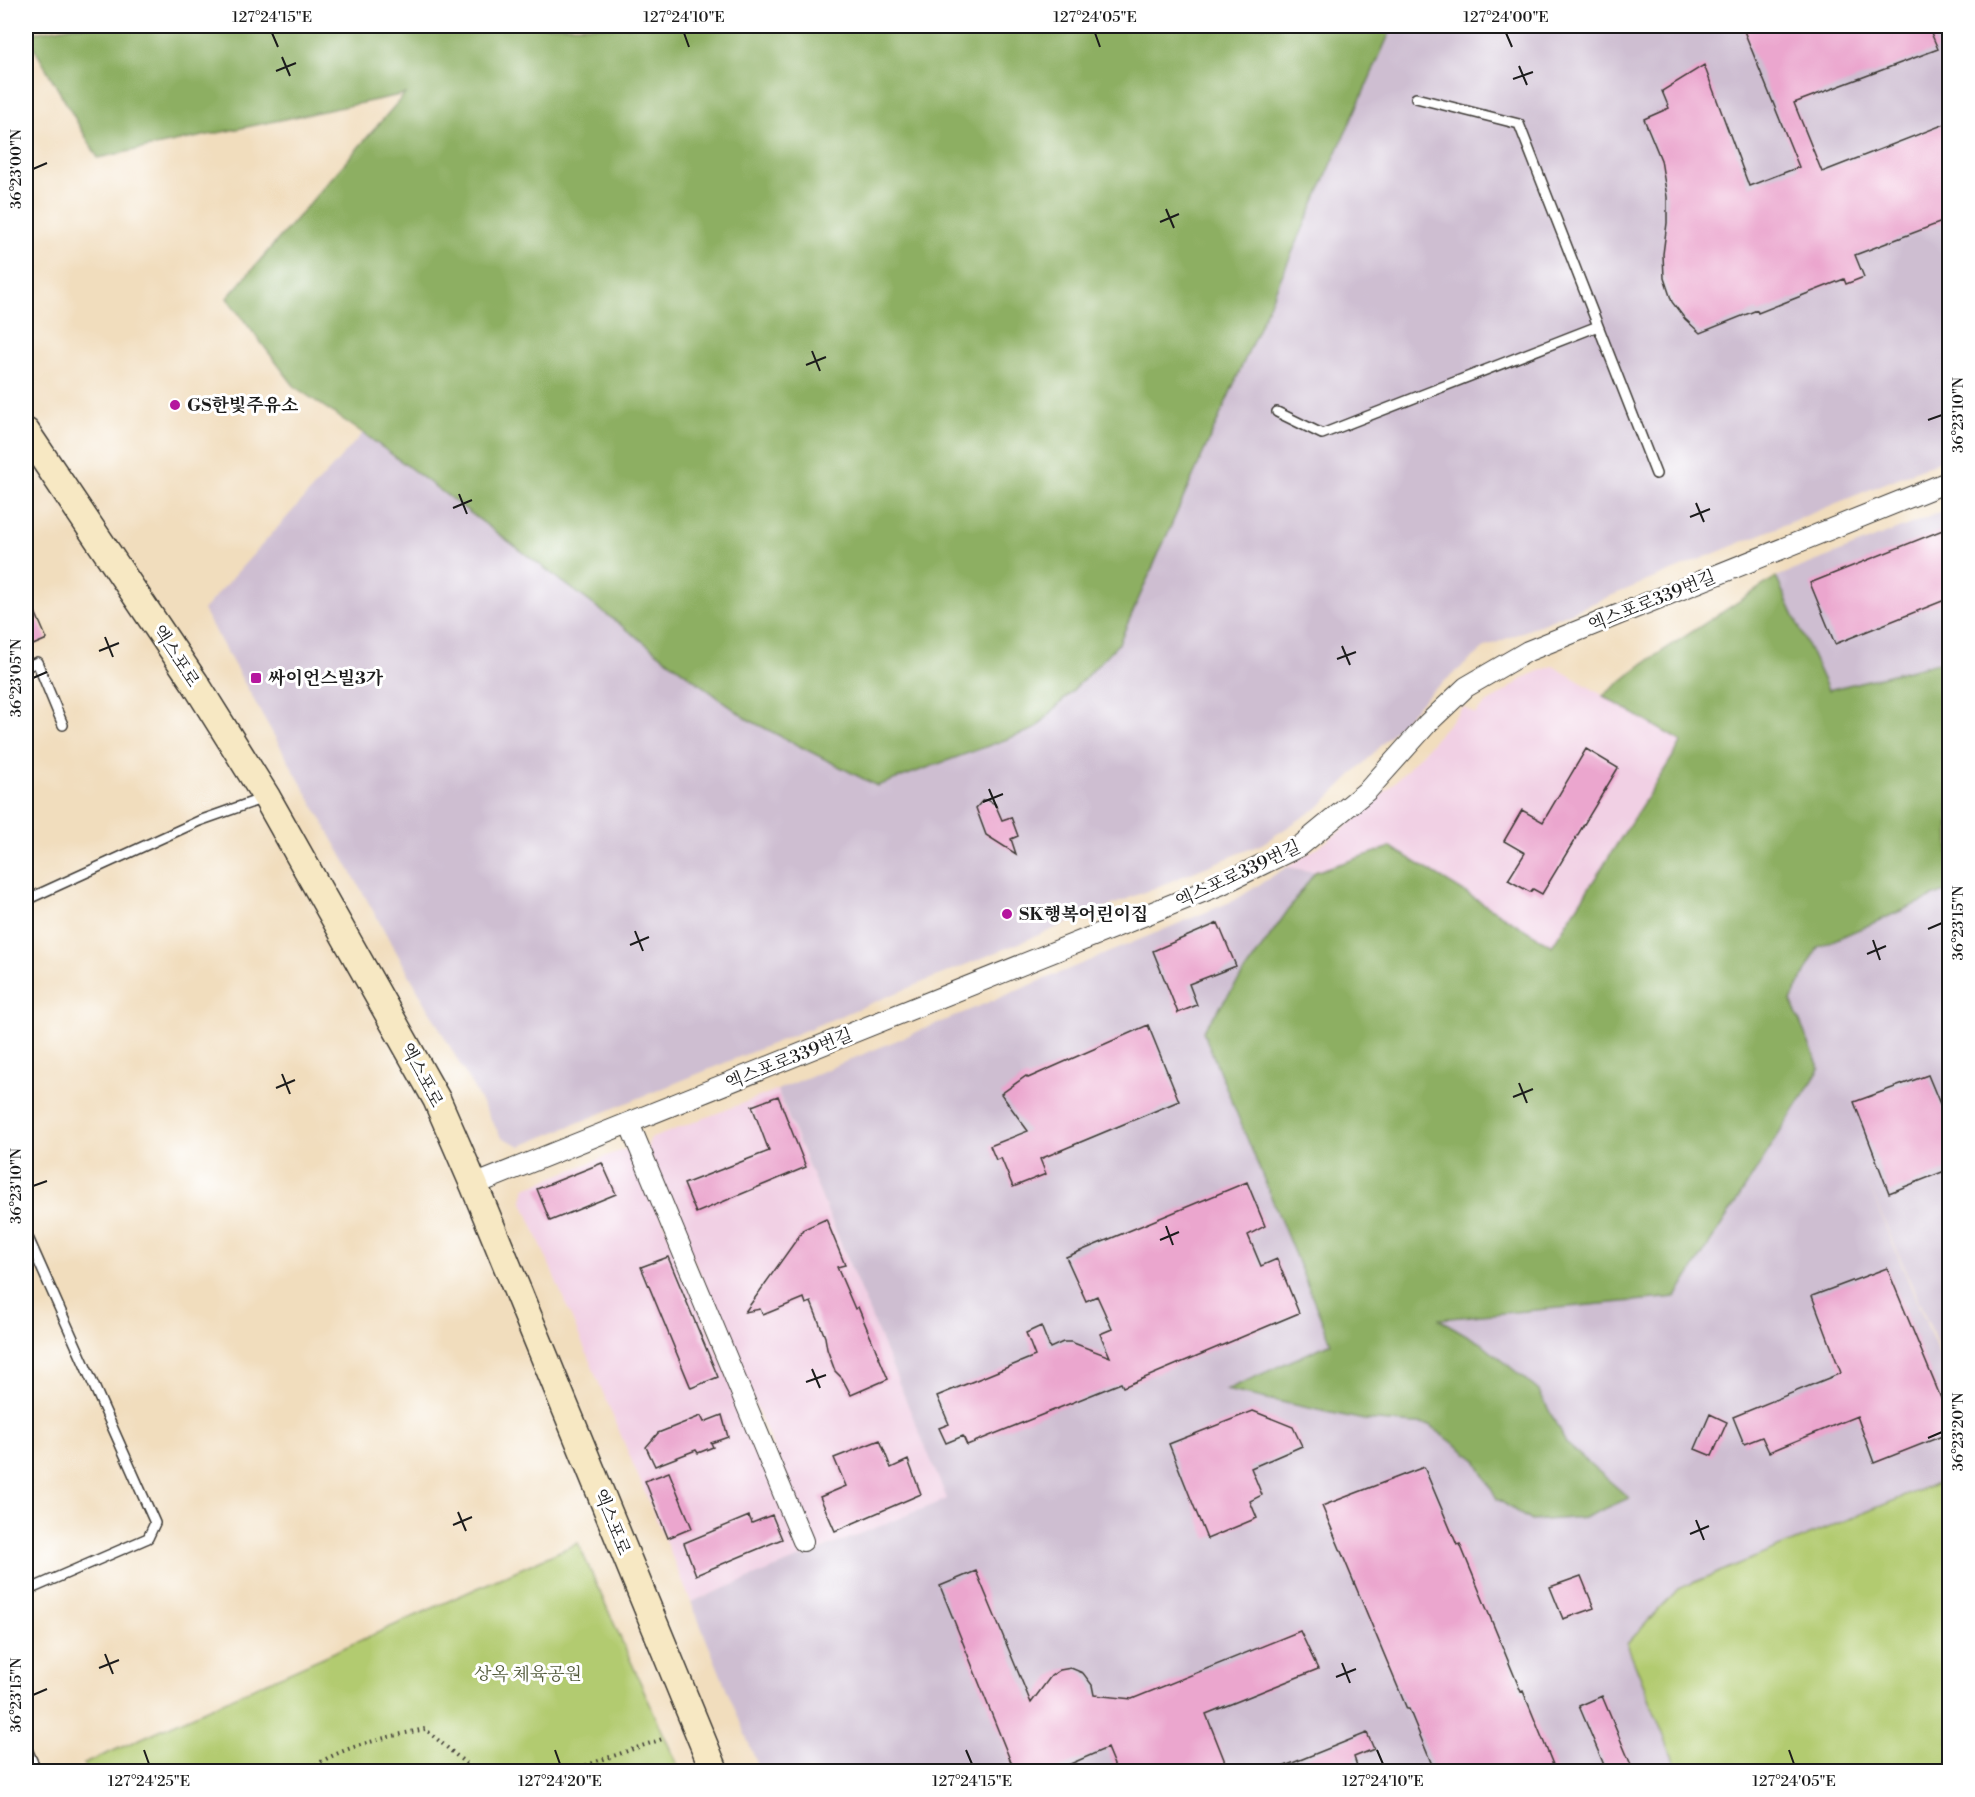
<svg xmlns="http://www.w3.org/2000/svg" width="1975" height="1797" viewBox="0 0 1975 1797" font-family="'Libre Bodoni','Noto Serif KR',serif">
  <rect width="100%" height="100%" fill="#fff"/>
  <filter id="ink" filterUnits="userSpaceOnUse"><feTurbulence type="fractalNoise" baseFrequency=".0167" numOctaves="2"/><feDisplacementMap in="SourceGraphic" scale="12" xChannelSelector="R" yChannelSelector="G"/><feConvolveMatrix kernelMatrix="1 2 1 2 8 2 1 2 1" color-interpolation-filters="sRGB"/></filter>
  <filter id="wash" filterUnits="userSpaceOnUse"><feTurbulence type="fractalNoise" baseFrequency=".008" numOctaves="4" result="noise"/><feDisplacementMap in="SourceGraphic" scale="24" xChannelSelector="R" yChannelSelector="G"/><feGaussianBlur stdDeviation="1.35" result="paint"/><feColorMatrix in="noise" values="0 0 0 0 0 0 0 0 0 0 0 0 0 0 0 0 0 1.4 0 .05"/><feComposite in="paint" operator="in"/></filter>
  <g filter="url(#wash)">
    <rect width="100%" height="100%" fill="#f1ddbd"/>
    <path fill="#f1d0e4" d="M1553 666 1683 742 1552 947 1391 847 1315 872 1287 867 1323 844 1361 815 1407 770 1463 707 1475 714 1482 707 1529 675Z
      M777 1090 948 1500 817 1551 647 1149 650 1139Z
      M625 1149 636 1155 804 1557 691 1602 522 1200 525 1188Z"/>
    <path fill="#cebed1" d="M1391 26H1949V457L1486 647 1429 694 1368 759 1320 806 1262 844 521 1146 501 1137 203 610 363 433 747 719 1391 30Z
      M1949 509V660L1828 690 1776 577Z
      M1287 867 1315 872 1203 1031 1331 1344 1227 1390 1364 1420 1429 1425 1476 1460 1497 1499 1629 1498 1566 1443 1539 1391 1484 1345 1438 1319 1820 1069 1791 1001 1818 947 1949 890V1372L1865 1177 1949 1378V1771H760L691 1602 947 1499 777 1090 1235 900Z"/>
    <path fill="#b2cb70" stroke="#677446" stroke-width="1.5" d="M1949 1478V1771H1678L1627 1644 1678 1589Z
      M578 1543 680 1771H87L84 1764Z"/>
    <path fill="#8daf62" stroke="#54663f" stroke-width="1.5" d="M74 26H1391V30L1119 643 1035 729 877 786 747 719 363 433 295 387 227 298 405 94 98 158 26 34Z
      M1776 577 1828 690 1949 660V890L1818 947 1791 1001 1820 1069 1676 1297 1439 1319 1484 1345 1539 1391 1566 1443 1629 1498 1586 1517 1531 1521 1497 1499 1476 1460 1429 1425 1364 1420 1226 1390 1331 1343 1203 1031 1315 872 1391 847 1552 946 1682 742 1603 696 1644 663Z"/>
    <g id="blocks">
      <path fill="#eba6ce" d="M1742 26H1928L1938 49 1794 103 1822 172 1950 122V219L1855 255 1864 277 1846 284 1844 279 1758 313 1757 310 1700 333 1685 319 1672 302 1664 278 1663 254 1667 223V197L1661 160 1644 119 1669 108 1662 91 1704 65 1749 186 1799 167Z
        M1950 527V598L1835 644 1810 583Z
        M26 591 47 639 26 648Z
        M1586 749 1618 768 1542 894 1533 889 1530 892 1508 880 1525 853 1504 841 1522 810 1543 822Z
        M983 800H988L995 804 1002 820 1011 817 1018 836 1011 839 1016 854 986 835 976 808Z
        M1218 923 1236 966 1189 984 1197 1005 1178 1013 1153 951Z
        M1148 1025 1179 1101 1040 1159 1046 1174 1013 1187 1001 1158 996 1160 990 1146 1028 1131 1001 1094 1026 1076 1028 1078Z
        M1928 1075 1950 1128V1169L1889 1193 1854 1102Z
        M778 1096 806 1167 696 1213 684 1184 769 1151 752 1106Z
        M602 1163 616 1194 550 1221 537 1189Z
        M1247 1182 1265 1226 1248 1235 1261 1266 1277 1259 1299 1313 1123 1387 1121 1383 967 1445 963 1436 946 1443 939 1428 949 1424 937 1396 1035 1356 1026 1333 1041 1326 1050 1348 1063 1342H1071L1110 1357 1100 1334 1112 1329 1097 1296 1086 1301 1066 1257Z
        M826 1219 845 1265 837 1267 855 1309 858 1307 888 1379 851 1395 842 1378 835 1371 827 1349 825 1337 811 1302 806 1304 804 1298 763 1315 760 1309 745 1312 804 1229Z
        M668 1257 718 1377 691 1388 641 1267Z
        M1887 1268 1950 1420V1433L1874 1463 1857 1416 1769 1452 1762 1437 1744 1444 1733 1417 1841 1373 1812 1296Z
        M1253 1411 1293 1427 1302 1446 1251 1468 1262 1495 1250 1501 1257 1518 1207 1539 1169 1444Z
        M1710 1414 1727 1422 1712 1456 1695 1449Z
        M722 1415 728 1437 711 1443 713 1447 698 1453 696 1450 655 1466 646 1447 658 1433 701 1416 704 1422Z
        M880 1440 891 1468 908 1460 921 1494 835 1531 820 1497 846 1486 834 1458Z
        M1424 1467 1457 1545 1460 1544 1521 1692 1523 1691 1556 1772H1435L1409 1709H1407L1322 1506Z
        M669 1472 692 1528 668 1538 645 1481Z
        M772 1515 782 1539 696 1575 684 1543 749 1516 752 1523Z
        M976 1571 1031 1703 1051 1676 1060 1670 1071 1668 1083 1673 1092 1685 1094 1695 1132 1699 1300 1631 1318 1669 1206 1714 1229 1772H1117L1107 1748 1052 1772H1015L940 1586Z
        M1581 1576 1594 1608 1563 1619 1550 1587Z
        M1602 1696 1634 1772H1607L1579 1706Z
        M1367 1733 1374 1749 1354 1757 1359 1772H1270Z"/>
    </g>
  </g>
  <g filter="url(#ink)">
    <use href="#blocks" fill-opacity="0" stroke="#3c3934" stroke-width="1.5"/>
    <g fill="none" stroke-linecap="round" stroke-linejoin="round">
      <defs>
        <path id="service" d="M1416 98 1519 124 1656 474
          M1277 412 1322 434 1598 326
          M26 667 37 662 63 725
          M26 900 199 821 264 798
          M26 1233 155 1523 148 1538 26 1591
          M26 1747 37 1772"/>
        <path id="minor" d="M629 1123 803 1541
          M474 1185 1220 885 1300 846 1368 790 1428 723 1466 687 1528 651 1950 481"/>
        <path id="secondary" d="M26 432 195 683 267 798 437 1100 474 1185 715 1772"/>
      </defs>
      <use href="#service" stroke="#3c3934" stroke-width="12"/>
      <use href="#minor" stroke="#3c3934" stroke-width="22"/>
      <use href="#secondary" stroke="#3c3934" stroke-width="30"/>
      <path stroke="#3c3934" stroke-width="4" stroke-dasharray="1.5 4.5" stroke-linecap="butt" d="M306 1772C337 1747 387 1737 425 1729L476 1772
        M586 1772 587 1765 665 1738"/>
      <use href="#service" stroke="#fff" stroke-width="9"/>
      <use href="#minor" stroke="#fff" stroke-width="20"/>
      <use href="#secondary" stroke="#f7e8c3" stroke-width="27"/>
    </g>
  </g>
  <path fill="none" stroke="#1c1c1c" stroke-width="2" d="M272 33 278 47M684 33 689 47M1095 33 1100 47M1506 33 1512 47M282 57 290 76M1519 66 1527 85M276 71 296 63M1513 79 1533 72M33 169 47 163M1166 209 1174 228M1160 222 1179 214M812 351 820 371M806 365 826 357M1928 420 1942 415M459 494 467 514M1696 503 1704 522M453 508 472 500M1690 517 1710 509M105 637 113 657M1342 646 1350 665M99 651 119 643M1337 659 1356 652M33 678 47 672M989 789 997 808M983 802 1003 794M1928 929 1942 923M635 931 643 951M1873 940 1880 960M630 945 649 937M1867 954 1886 946M282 1074 290 1094M1519 1083 1527 1103M276 1088 295 1080M1513 1097 1533 1089M33 1186 47 1181M1166 1226 1173 1245M1160 1240 1179 1232M812 1369 820 1388M806 1382 826 1375M1928 1438 1942 1432M458 1512 466 1531M1696 1520 1704 1540M453 1525 472 1517M1690 1534 1709 1526M105 1654 113 1674M1342 1663 1350 1683M99 1668 119 1660M1336 1677 1356 1669M33 1695 47 1689M144 1750 149 1764M555 1750 560 1764M966 1750 972 1764M1377 1750 1383 1764M1789 1750 1794 1764"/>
  <g fill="#b5179e" stroke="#fff" stroke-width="2">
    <circle cx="175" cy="405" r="6"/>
    <rect x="250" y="672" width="12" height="12" rx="3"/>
    <circle cx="1007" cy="914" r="6"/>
  </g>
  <g text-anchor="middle" stroke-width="6" stroke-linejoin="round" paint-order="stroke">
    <g font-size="18" font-weight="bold" fill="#1c1c1c" stroke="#fff" text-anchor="start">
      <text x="187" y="411">GS한빛주유소</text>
      <text x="268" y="684">싸이언스빌3가</text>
      <text x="1019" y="920">SK행복어린이집</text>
    </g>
    <g font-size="18" fill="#1c1c1c" stroke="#fff">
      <text transform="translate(1652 601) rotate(-22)" y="6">엑스포로339번길</text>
      <text transform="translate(176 656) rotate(57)" y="6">엑스포로</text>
      <text transform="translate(1238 874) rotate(-25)" y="6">엑스포로339번길</text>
      <text transform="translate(789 1059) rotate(-22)" y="6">엑스포로339번길</text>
      <text transform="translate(422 1075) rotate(62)" y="6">엑스포로</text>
      <text transform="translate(612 1522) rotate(68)" y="6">엑스포로</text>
    </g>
    <g font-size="18" fill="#505939" stroke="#fff">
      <text x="528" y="1680">상옥 체육공원</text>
    </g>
  </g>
  <rect width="1975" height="1797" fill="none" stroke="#fff" stroke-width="66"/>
  <rect x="33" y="33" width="1909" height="1731" fill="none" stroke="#1c1c1c" stroke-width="2"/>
  <g font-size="15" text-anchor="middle" fill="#1c1c1c">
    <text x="272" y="22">127°24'15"E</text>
    <text x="684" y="22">127°24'10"E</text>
    <text x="1095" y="22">127°24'05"E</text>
    <text x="1506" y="22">127°24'00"E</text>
    <text transform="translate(16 169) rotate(-90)" y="5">36°23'00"N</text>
    <text transform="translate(1958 415) rotate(-90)" y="5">36°23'10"N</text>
    <text transform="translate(16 678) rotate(-90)" y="5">36°23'05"N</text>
    <text transform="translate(1958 923) rotate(-90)" y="5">36°23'15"N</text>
    <text transform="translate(16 1186) rotate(-90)" y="5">36°23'10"N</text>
    <text transform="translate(1958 1432) rotate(-90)" y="5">36°23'20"N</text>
    <text transform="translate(16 1695) rotate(-90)" y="5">36°23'15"N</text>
    <text x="149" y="1786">127°24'25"E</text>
    <text x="560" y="1786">127°24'20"E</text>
    <text x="972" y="1786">127°24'15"E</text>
    <text x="1383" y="1786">127°24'10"E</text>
    <text x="1794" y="1786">127°24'05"E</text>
  </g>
</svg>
